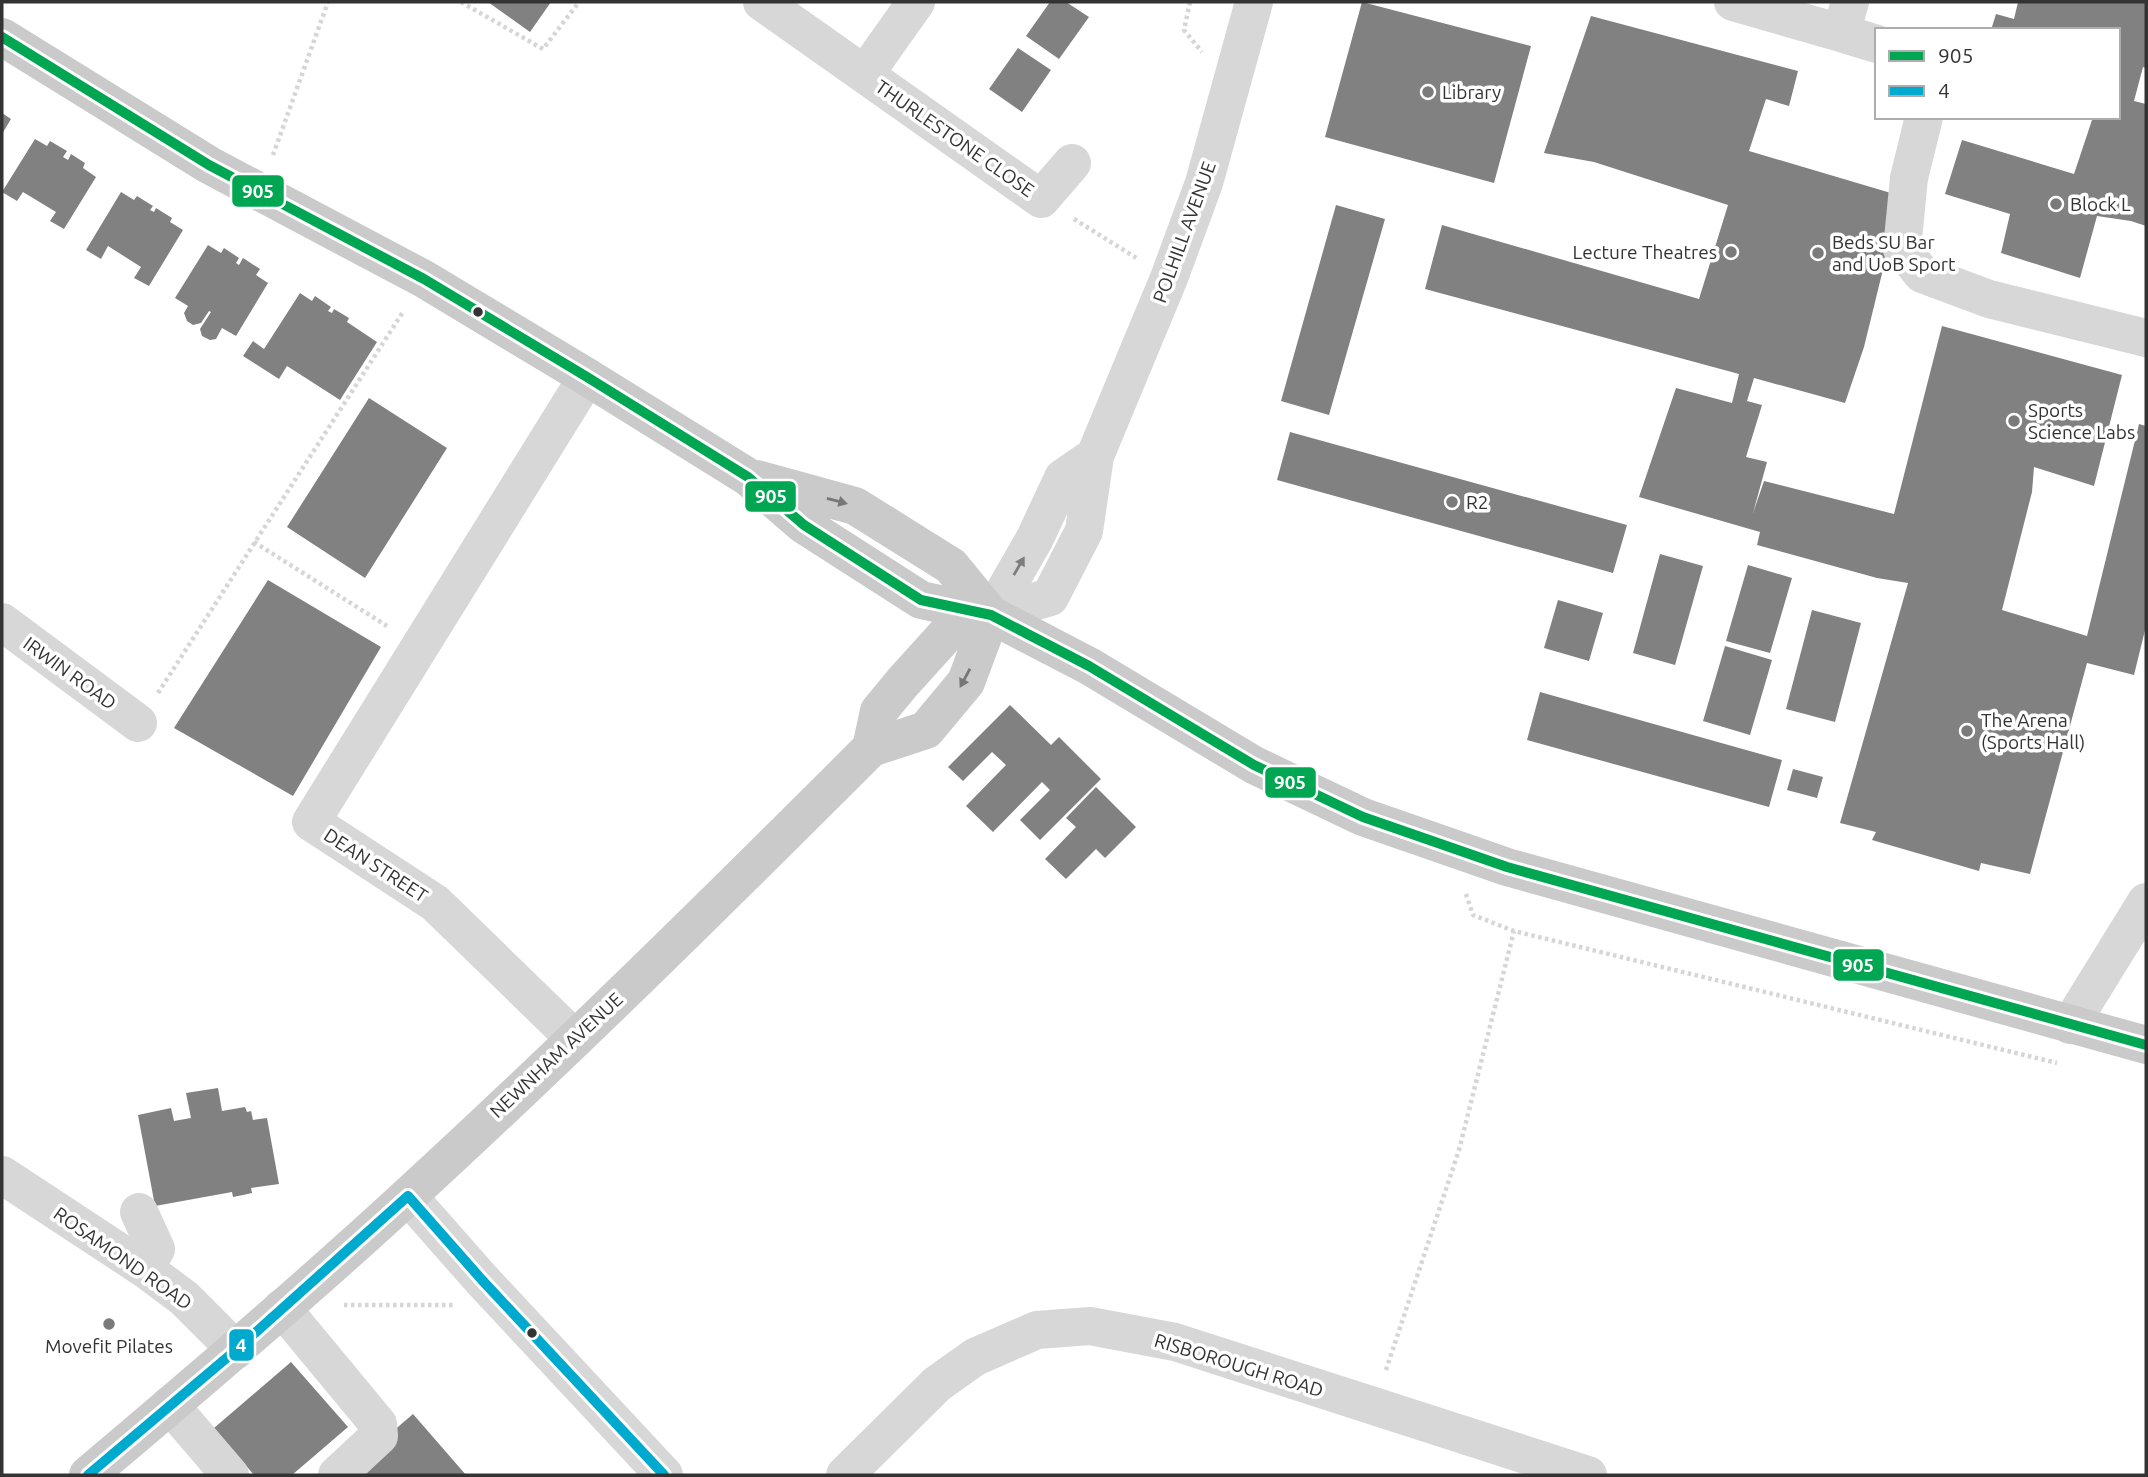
<svg xmlns="http://www.w3.org/2000/svg" width="2148" height="1477" viewBox="0 0 2148 1477" font-family="Ubuntu,sans-serif">
  <rect width="100%" height="100%" fill="#fff"/>
  <path fill="#818181" d="M488 2H551L530 32Z
    M1050 2H1066L1089 17 1059 59 1026 36Z
    M1362 2 1531 46 1494 183 1325 137Z
    M2018 2H2146V68L2143 67 2134 101 2146 104V226L2131 221 2097 216 2080 278 2001 253 2010 214 1945 194 1962 140 2074 174 2093 117H2118V30H1991L1996 14 2014 19Z
    M1591 16 1798 71 1789 106 1766 99 1749 151 1901 196 1864 347 1845 403 1754 378 1747 401 1762 405 1746 457 1767 462 1753 513 1764 481 1894 514 1942 326 2122 375 2094 486 2034 467 2032 492 2002 610 2087 636 2139 424 2146 426V626L2134 675 2087 663 2030 874 1981 863 1979 871 1872 840 1876 832 1840 823 1908 583 1877 578 1757 545 1760 532 1639 497 1676 388 1732 403 1739 374 1425 289 1442 225 1699 299 1728 205 1594 162 1544 153Z
    M1018 48 1051 70 1022 112 989 89Z
    M2 113 11 119 2 134Z
    M35 139 47 146 50 141 67 151 63 157 68 160 71 154 85 163 83 168 96 177 64 229 50 221 56 212 23 192 17 201 2 192Z
    M121 192 134 200 137 196 153 206 150 210 154 212 156 208 172 218 170 222 183 230 149 286 134 278 141 267 108 246 101 259 86 250Z
    M1336 205 1385 219 1329 415 1281 401Z
    M208 245 221 253 224 248 239 258 236 263 239 265 243 258 260 269 256 275 268 283 236 336 222 328 216 339 210 340 202 336 200 329 211 312 209 311 201 323 193 325 187 321 184 313 188 306 175 298Z
    M300 293 312 301 315 296 331 307 328 311 332 313 334 309 349 318 347 322 377 342 340 400 287 366 279 379 243 356 253 341 264 349Z
    M369 398 447 448 365 578 287 527Z
    M1290 432 1627 525 1613 573 1277 480Z
    M1660 554 1703 566 1675 665 1633 653Z
    M1748 565 1792 578 1770 653 1726 641Z
    M268 580 381 647 293 796 174 728Z
    M1558 600 1603 613 1589 661 1544 648Z
    M1812 610 1861 623 1835 722 1786 709Z
    M1725 646 1772 660 1750 735 1703 721Z
    M1540 692 1782 760 1769 807 1527 740Z
    M1010 705 1051 745 1059 737 1101 779 1040 840 1020 820 1050 790 1042 782 993 832 966 806 1006 765 992 752 963 781 948 767Z
    M1793 769 1823 777 1817 798 1787 790Z
    M1096 787 1136 827 1105 858 1096 849 1066 879 1045 859 1076 827 1066 818Z
    M218 1088 222 1111 245 1107 247 1112 251 1111 253 1120 267 1118 279 1184 251 1188 252 1193 243 1195 233 1197 232 1192 155 1206 138 1115 171 1108 174 1121 191 1118 186 1093Z
    M291 1362 348 1427 292 1475H254L214 1428Z
    M413 1414 466 1475H342Z"/>
  <g fill="none" stroke-linecap="round" stroke-linejoin="round">
    <path stroke="#d6d6d6" stroke-width="4.5" stroke-dasharray="3.5 3.5" stroke-linecap="butt" d="M461 2 543 49 579 2
      M1190 2 1184 30 1202 52
      M273 155 328 2
      M1074 219 1138 259
      M254 542 387 626
      M158 693 403 312
      M1466 894 1473 915 1514 931 2057 1063
      M344 1305H455
      M1386 1370 1459 1150 1514 931"/>
    <path stroke="#d7d7d7" stroke-width="38" d="M762 2 1041 199 1072 163
      M1733 2 1841 33 1850 2
      M1841 33 1877 44
      M865 74 916 2
      M1924 117 1909 178 1902 249 1922 274 1989 299 2146 338
      M991 615 1050 597 1084 531 1095 456 1169 278 1204 183 1254 2
      M991 615 1035 538 1063 478 1095 456
      M2 622 138 723
      M2070 1025 2146 902
      M575 1039 435 903 311 822 587 377
      M2 1175 145 1269 184 1298 236 1350
      M408 1196 482 1280 664 1475
      M139 1212 156 1249 145 1269
      M282 1308 378 1424 379 1436 337 1475
      M170 1405 230 1475
      M845 1475 937 1384 975 1357 1037 1330 1090 1326 1175 1342 1588 1475"/>
    <path stroke="#cacaca" stroke-width="38" d="M2 37 209 165 424 279 587 377 748 477 804 525 921 600 991 615 1089 666 1254 765 1363 817 1507 867 2146 1045
      M757 479 855 506 951 566 991 615
      M871 748 926 730 966 682 991 615
      M88 1475C196 1384 304 1292 408 1196 566 1051 719 900 871 748L879 711 903 682 950 630 991 615"/>
    <defs>
      <path id="bus-1" d="M2 37 209 165 424 279 587 377 748 477 804 525 921 600 991 615 1089 666 1254 765 1363 817 1507 867 2146 1045"/>
      <path id="bus-2" d="M88 1475 236 1350 408 1196 482 1280 664 1475"/>
    </defs>
    <use href="#bus-1" stroke="#fff" stroke-width="16"/>
    <use href="#bus-2" stroke="#fff" stroke-width="16"/>
    <use href="#bus-1" stroke="#00a651" stroke-width="10"/>
    <use href="#bus-2" stroke="#00a9ce" stroke-width="10"/>
  </g>
  <defs><path id="oneway-solid" d="M-6-.8H1V-3.2L6.5 0L1 3.2V.8H-6Z" transform="scale(1.75)"/></defs>
  <g fill="#777">
    <use href="#oneway-solid" transform="translate(837 501) rotate(15)"/>
    <use href="#oneway-solid" transform="translate(965 678) rotate(118)"/>
  </g>
  <use fill="#7d7d7d" href="#oneway-solid" transform="translate(1019 566) rotate(-60)"/>
  <g fill="#7a7a7a" stroke="#fff" stroke-width="2.5">
    <circle cx="1428" cy="92" r="7"/>
    <circle cx="2056" cy="204" r="7"/>
    <circle cx="1731" cy="252" r="7"/>
    <circle cx="1818" cy="253" r="7"/>
    <circle cx="2014" cy="421" r="7"/>
    <circle cx="1452" cy="502" r="7"/>
    <circle cx="1967" cy="731" r="7"/>
    <circle cx="109" cy="1324" r="7"/>
  </g>
  <g fill="#333" stroke="#fff" stroke-width="2.5">
    <circle cx="478" cy="312" r="6"/>
    <circle cx="532" cy="1333" r="6"/>
  </g>
  <g text-anchor="middle" stroke-width="7" stroke-linejoin="round" paint-order="stroke">
    <g font-size="19" fill="#333" stroke="#fff" text-anchor="start">
      <text x="1442" y="99">Library</text>
      <text x="2070" y="211">Block L</text>
      <text x="1832" y="249">Beds SU Bar<tspan x="1832" dy="22">and UoB Sport</tspan></text>
      <text x="1717" y="259" text-anchor="end">Lecture Theatres</text>
      <text x="2028" y="417">Sports<tspan x="2028" dy="22">Science Labs</tspan></text>
      <text x="1466" y="509">R2</text>
      <text x="1981" y="727">The Arena<tspan x="1981" dy="22">(Sports Hall)</tspan></text>
      <text x="109" y="1353" text-anchor="middle">Movefit Pilates</text>
    </g>
    <g font-size="19" fill="#333" stroke="#fff">
      <text transform="translate(955 138) rotate(35)" y="7">THURLESTONE CLOSE</text>
      <text transform="translate(1184 232) rotate(-70)" y="7">POLHILL AVENUE</text>
      <text transform="translate(70 673) rotate(36)" y="7">IRWIN ROAD</text>
      <text transform="translate(376 865) rotate(33)" y="7">DEAN STREET</text>
      <text transform="translate(556 1055) rotate(-43)" y="7">NEWNHAM AVENUE</text>
      <text transform="translate(123 1258) rotate(35)" y="7">ROSAMOND ROAD</text>
      <text transform="translate(1239 1365) rotate(17)" y="7">RISBOROUGH ROAD</text>
    </g>
  </g>
  <g stroke="#fff" stroke-width="2.5">
    <rect x="231" y="174" width="54" height="34" rx="7" fill="#00a651"/>
    <rect x="744" y="480" width="53" height="33" rx="7" fill="#00a651"/>
    <rect x="1264" y="766" width="53" height="33" rx="7" fill="#00a651"/>
    <rect x="1832" y="948" width="53" height="34" rx="7" fill="#00a651"/>
    <rect x="228" y="1328" width="27" height="34" rx="7" fill="#00a9ce"/>
  </g>
  <g font-size="19" text-anchor="middle" font-weight="bold" fill="#fff">
    <text x="258" y="198">905</text>
    <text x="771" y="503">905</text>
    <text x="1290" y="789">905</text>
    <text x="1858" y="972">905</text>
    <text x="241" y="1352">4</text>
  </g>
  <rect width="2148" height="1477" fill="none" stroke="#333333" stroke-width="7"/>
  <rect x="1875" y="28" width="245" height="91" fill="#ffffff" stroke="#adadad" stroke-width="2"/>
  <rect x="1889" y="51" width="35" height="10" fill="#00a651" stroke="#adadad" stroke-width="2"/>
  <text x="1938" y="63" font-size="21" fill="#333333">905</text>
  <rect x="1889" y="86" width="35" height="10" fill="#00a9ce" stroke="#adadad" stroke-width="2"/>
  <text x="1938" y="98" font-size="21" fill="#333333">4</text>
</svg>
